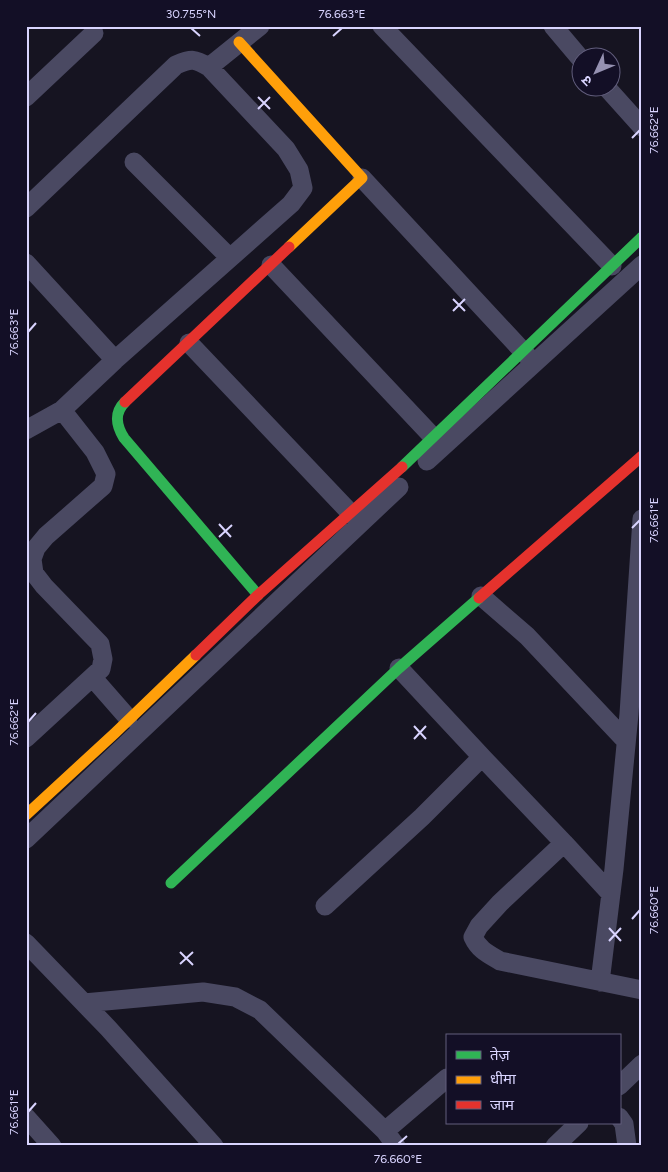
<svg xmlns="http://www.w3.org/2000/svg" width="668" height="1172" viewBox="0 0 668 1172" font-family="Figtree,'Noto Sans Devanagari',sans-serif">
  <rect width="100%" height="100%" fill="#161421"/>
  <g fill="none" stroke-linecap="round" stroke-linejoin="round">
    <path stroke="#4a4962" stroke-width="19" d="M382 26 612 266
      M553 26 580 58
      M607 88 642 127
      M26 97 94 33
      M134 162 230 258
      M362 178 531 360
      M26 208 176 65C192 58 195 59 209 67
      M26 263 115 360 62 410 95 452 106 474 103 486 46 536 36 548 32 559 34 573 44 586 100 644 103 659 101 669 26 738
      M271 265 433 437
      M189 343 358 521
      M115 360 291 204 303 188 299 170 286 149 209 67 260 26
      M26 430 62 410
      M427 461 642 265
      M481 596 527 636 626 741
      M93 678 128 718
      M482 757 564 843
      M26 839 399 487
      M611 894 564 843 500 903 479 926 473 937C479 950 488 954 500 961L642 990
      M325 906 422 817 482 757 399 668
      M26 943 108 1028 214 1146
      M600 982 614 869 629 714 642 519
      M84 1003 203 992 235 997 260 1010 385 1131 396 1146
      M619 1086 642 1064
      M26 1117 52 1146
      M619 1117 624 1124 627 1146
      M385 1131 447 1078
      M555 1146 579 1123"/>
    <path stroke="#30b455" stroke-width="11" d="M125 402C114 413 116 425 124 438L258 595
      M402 467 642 237
      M171 883 399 668 479 598"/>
    <path stroke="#ff9f0a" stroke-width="11" d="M239 42 362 178 289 247
      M26 815 115 733 196 655"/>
    <path stroke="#e5322d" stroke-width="11" d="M125 402 289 247
      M479 598 642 456
      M196 655 258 595 402 467"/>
  </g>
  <path fill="none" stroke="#d9d4ff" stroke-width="2" d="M191 28 200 36M333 36 342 28M258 97 270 109M258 109 270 97M632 138 640 130M453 299 465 311M453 311 465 299M28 332 36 323M219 524 231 537M632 528 640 520M219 537 232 525M28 722 36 713M414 726 426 739M414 739 426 726M632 919 640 910M609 928 621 941M609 941 621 928M180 952 193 965M180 964 193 952M28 1112 36 1103M398 1144 407 1136"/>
  <rect width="668" height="1172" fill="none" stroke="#130f26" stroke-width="55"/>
  <rect x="446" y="1034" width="175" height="90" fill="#130f26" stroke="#625e7d"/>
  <rect x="456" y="1051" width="25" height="8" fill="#30b455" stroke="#625e7d"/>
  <text x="490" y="1060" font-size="15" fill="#d9d4ff">तेज़</text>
  <rect x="456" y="1076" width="25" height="8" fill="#ff9f0a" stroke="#625e7d"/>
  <text x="490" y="1084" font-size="15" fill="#d9d4ff">धीमा</text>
  <rect x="456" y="1101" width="25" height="8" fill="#e5322d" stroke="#625e7d"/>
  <text x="490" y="1110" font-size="15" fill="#d9d4ff">जाम</text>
  <g transform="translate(596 72) rotate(226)"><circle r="24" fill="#130f26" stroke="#625e7d"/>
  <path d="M0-4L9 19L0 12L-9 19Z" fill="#9591b1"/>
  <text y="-8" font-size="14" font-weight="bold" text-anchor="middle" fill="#d9d4ff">उ</text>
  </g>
  <rect x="28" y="28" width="612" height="1116" fill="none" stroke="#d9d4ff" stroke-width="2"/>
  <g font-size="12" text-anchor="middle" fill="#d9d4ff">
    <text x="191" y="18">30.755°N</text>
    <text x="342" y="18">76.663°E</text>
    <text transform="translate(654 130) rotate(-90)" y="4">76.662°E</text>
    <text transform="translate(14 332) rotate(-90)" y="4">76.663°E</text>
    <text transform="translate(654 520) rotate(-90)" y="4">76.661°E</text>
    <text transform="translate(14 722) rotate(-90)" y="4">76.662°E</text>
    <text transform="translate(654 910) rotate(-90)" y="4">76.660°E</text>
    <text transform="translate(14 1112) rotate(-90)" y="4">76.661°E</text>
    <text x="398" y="1163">76.660°E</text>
  </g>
</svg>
